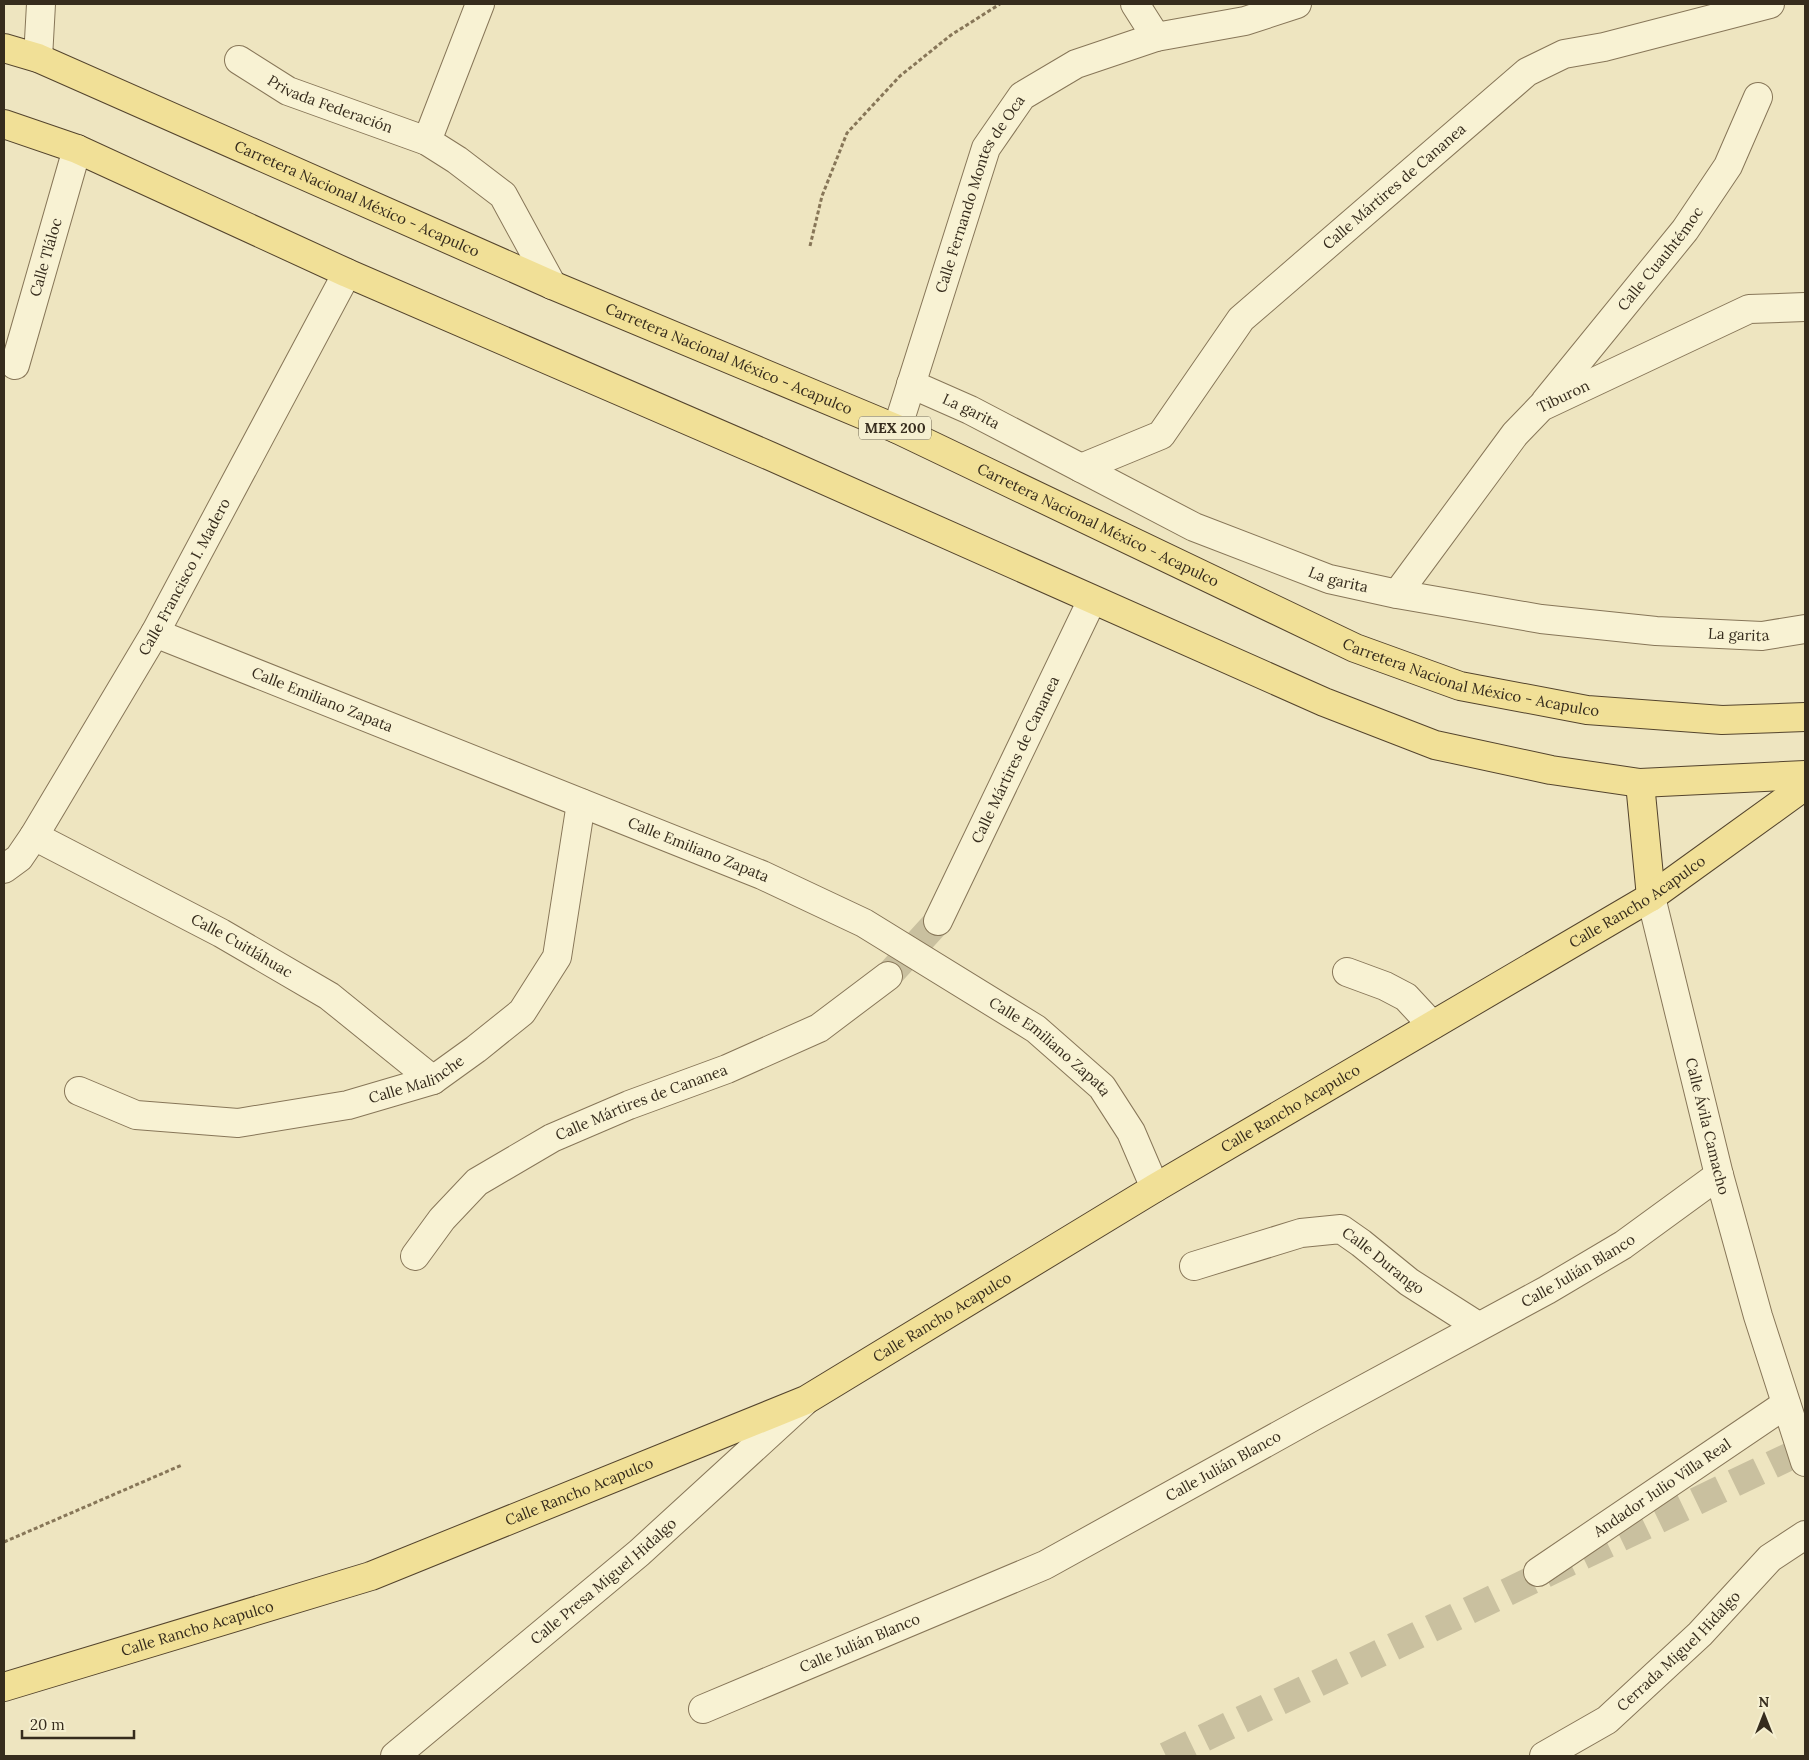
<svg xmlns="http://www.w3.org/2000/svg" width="1809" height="1760" viewBox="0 0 1809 1760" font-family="Lora,serif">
  <rect width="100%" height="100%" fill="#eee5c0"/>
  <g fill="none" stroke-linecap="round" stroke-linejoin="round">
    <path stroke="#c9c09f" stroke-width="28" stroke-dasharray="28 14" stroke-linecap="butt" d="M888 976 938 921"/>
    <path stroke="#c9c09f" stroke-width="28" stroke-dasharray="28 14" stroke-linecap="butt" d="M1166 1756 1805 1449"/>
    <defs>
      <g id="minor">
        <path d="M1135 4 1156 37"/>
        <path d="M38 58 41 4"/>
        <path id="s1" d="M239 60 288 91 427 141 457 160 503 195 552 285"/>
        <path d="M427 141 480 4"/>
        <path id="s2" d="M15 365 77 149"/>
        <path id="s3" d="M911 384 970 410 1194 527 1329 579 1397 594 1541 619 1656 631 1762 636 1805 629"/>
        <path id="s4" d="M1545 402 1685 230 1728 166 1758 97"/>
        <path id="s5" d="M897 429 986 148 1022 96 1076 64 1156 37 1245 21 1297 4"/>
        <path id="s6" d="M1081 468 1161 435 1241 319 1527 72 1564 54 1604 47 1770 4"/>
        <path id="s7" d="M1397 594 1515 434 1541 407 1749 309 1805 307"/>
        <path id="s8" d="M155 633 762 875 864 923 1036 1029 1102 1087 1131 1132 1155 1188"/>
        <path id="s9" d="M34 836 221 933 329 996 433 1080"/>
        <path id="s10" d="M4 869 19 858 34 836 155 633 347 273"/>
        <path id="s11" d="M1651 897 1719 1175 1758 1316 1805 1462"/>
        <path id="s12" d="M938 921 1092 600"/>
        <path d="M1347 972 1385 986 1406 997 1432 1025"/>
        <path id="s13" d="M79 1091 136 1115 238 1123 348 1105 433 1080 476 1049 522 1012 557 957 581 803"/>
        <path id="s14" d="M415 1256 442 1219 477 1182 552 1138 629 1105 727 1069 819 1028 888 976"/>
        <path id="s15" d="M1194 1266 1301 1233 1341 1229 1361 1243 1409 1282 1478 1326"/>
        <path id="s16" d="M1538 1572 1786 1404"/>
        <path id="s17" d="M703 1709 1045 1565 1314 1416 1547 1290 1623 1245 1719 1175"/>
        <path id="s18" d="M395 1756 639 1553 804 1402"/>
        <path id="s19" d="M1544 1756 1607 1720 1700 1634 1770 1558 1805 1535"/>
      </g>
      <g id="major">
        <path id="s20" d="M4 48 38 58 552 285 897 429 1355 648 1460 686 1587 710 1722 720 1805 717"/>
        <path d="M4 124 77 149 347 273 770 456 1324 702 1435 745 1551 770 1640 783 1805 775"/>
        <path d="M1640 783 1651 897"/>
        <path id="s21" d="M4 1687 371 1576 806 1400 1155 1188 1651 897 1805 786"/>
      </g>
    </defs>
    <use href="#minor" stroke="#877658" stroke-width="30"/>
    <use href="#major" stroke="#54442d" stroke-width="30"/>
    <path stroke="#877658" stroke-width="3" stroke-dasharray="4 2.5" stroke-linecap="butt" d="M810 246 822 196 847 133 900 76 951 35 1000 4
      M4 1542 182 1465"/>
    <use href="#minor" stroke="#f8f2d3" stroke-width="28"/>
    <use href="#major" stroke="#f1e097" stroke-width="28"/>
  </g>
  <g text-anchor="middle" stroke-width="4.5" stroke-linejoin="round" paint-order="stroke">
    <rect fill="#f5efd0" stroke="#6f6653" stroke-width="1" x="859" y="416.5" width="72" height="23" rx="4"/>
    <g font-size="14" font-weight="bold" fill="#362c1d">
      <text x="895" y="433">MEX 200</text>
    </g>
    <g font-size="15" fill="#362c1d" stroke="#f5efd0">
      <text dy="5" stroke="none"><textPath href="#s1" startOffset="102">Privada Federación</textPath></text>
      <text dy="5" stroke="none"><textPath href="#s6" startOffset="430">Calle Mártires de Cananea</textPath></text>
      <text dy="5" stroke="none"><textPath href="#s5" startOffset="250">Calle Fernando Montes de Oca</textPath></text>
      <text dy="5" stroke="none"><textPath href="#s20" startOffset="384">Carretera Nacional México - Acapulco</textPath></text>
      <text dy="5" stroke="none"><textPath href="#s2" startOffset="112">Calle Tláloc</textPath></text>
      <text dy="5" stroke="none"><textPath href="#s4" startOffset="184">Calle Cuauhtémoc</textPath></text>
      <text dy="5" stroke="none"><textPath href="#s20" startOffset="789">Carretera Nacional México - Acapulco</textPath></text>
      <text dy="5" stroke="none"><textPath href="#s7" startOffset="261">Tiburon</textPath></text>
      <text dy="5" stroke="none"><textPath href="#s3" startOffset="66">La garita</textPath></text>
      <text dy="5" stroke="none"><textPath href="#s20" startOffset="1194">Carretera Nacional México - Acapulco</textPath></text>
      <text dy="5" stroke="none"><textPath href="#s10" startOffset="345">Calle Francisco I. Madero</textPath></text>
      <text dy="5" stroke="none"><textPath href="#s3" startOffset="471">La garita</textPath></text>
      <text dy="5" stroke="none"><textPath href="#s3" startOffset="876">La garita</textPath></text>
      <text dy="5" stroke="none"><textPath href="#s20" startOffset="1599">Carretera Nacional México - Acapulco</textPath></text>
      <text dy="5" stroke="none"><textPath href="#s8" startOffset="180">Calle Emiliano Zapata</textPath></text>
      <text dy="5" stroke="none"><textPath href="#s12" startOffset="179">Calle Mártires de Cananea</textPath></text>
      <text dy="5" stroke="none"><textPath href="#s8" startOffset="585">Calle Emiliano Zapata</textPath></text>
      <text dy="5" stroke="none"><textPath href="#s21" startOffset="1822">Calle Rancho Acapulco</textPath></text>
      <text dy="5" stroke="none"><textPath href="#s9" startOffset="235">Calle Cuitláhuac</textPath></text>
      <text dy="5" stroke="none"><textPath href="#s8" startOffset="990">Calle Emiliano Zapata</textPath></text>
      <text dy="5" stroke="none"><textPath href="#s13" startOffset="349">Calle Malinche</textPath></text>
      <text dy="5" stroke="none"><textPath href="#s14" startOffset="280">Calle Mártires de Cananea</textPath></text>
      <text dy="5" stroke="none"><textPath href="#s21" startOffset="1418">Calle Rancho Acapulco</textPath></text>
      <text dy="5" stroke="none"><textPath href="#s11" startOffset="236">Calle Ávila Camacho</textPath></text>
      <text dy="5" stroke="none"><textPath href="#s15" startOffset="205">Calle Durango</textPath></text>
      <text dy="5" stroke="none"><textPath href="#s17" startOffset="980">Calle Julián Blanco</textPath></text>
      <text dy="5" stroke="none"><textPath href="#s21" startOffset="1012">Calle Rancho Acapulco</textPath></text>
      <text dy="5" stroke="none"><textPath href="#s17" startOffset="575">Calle Julián Blanco</textPath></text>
      <text dy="5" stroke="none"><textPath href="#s16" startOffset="150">Andador Julio Villa Real</textPath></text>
      <text dy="5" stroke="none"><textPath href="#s21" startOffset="608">Calle Rancho Acapulco</textPath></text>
      <text dy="5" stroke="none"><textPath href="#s18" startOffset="272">Calle Presa Miguel Hidalgo</textPath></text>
      <text dy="5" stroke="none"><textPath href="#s21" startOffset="202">Calle Rancho Acapulco</textPath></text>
      <text dy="5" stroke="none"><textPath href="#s17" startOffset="170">Calle Julián Blanco</textPath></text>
      <text dy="5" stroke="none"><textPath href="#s19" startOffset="172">Cerrada Miguel Hidalgo</textPath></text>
    </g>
  </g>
  <rect width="1809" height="1760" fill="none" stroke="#362c1d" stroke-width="10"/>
  <g transform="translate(1764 1715)" stroke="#f5efd0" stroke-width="4" paint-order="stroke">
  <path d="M0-4L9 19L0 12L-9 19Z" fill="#362c1d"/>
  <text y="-8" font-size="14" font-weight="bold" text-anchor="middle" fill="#362c1d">N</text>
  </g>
  <path d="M22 1730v8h112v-8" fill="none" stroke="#362c1d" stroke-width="2.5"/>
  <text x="30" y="1730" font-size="15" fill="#362c1d" stroke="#f5efd0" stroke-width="4" paint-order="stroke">20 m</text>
</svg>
